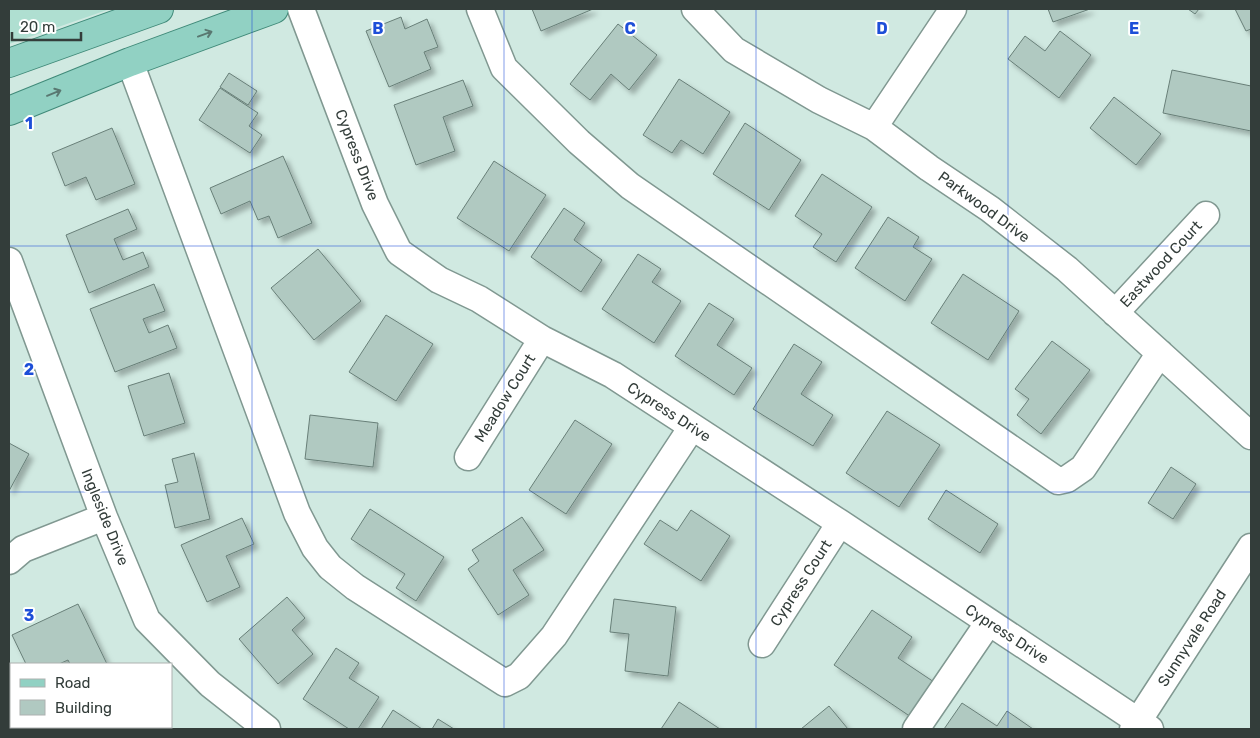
<svg xmlns="http://www.w3.org/2000/svg" width="1260" height="738" viewBox="0 0 1260 738" font-family="Rubik,sans-serif">
  <defs>
    <filter id="shadow"><feDropShadow dx="4.5" dy="4.5" stdDeviation="2.5" flood-color="#0004"/></filter>
  </defs>
  <rect width="100%" height="100%" fill="#d0e9e1"/>
  <path fill="#afdfd1" d="M9 9H110L9 44Z"/>
  <path fill="#b0c9c1" stroke="#687f78" filter="url(#shadow)" d="M532 9H593L541 31Z
    M1048 9H1090L1053 22Z
    M1188 9H1199L1195 14Z
    M1235 9H1251V29L1246 31Z
    M401 17 405 29 427 19 438 47 424 52 431 69 389 87 366 31Z
    M618 24 657 55 629 90 611 74 590 100 570 84Z
    M1060 31 1091 55 1059 98 1008 59 1025 36 1045 51Z
    M1172 70 1251 86V131L1163 113Z
    M229 73 257 91 248 105 220 87Z
    M679 79 730 112 703 154 681 140 672 153 643 135Z
    M463 80 473 106 443 117 455 151 416 165 394 105Z
    M220 88 258 113 249 126 262 135 250 153 199 120Z
    M1114 97 1161 134 1136 165 1090 128Z
    M745 123 801 160 769 210 713 174Z
    M112 128 135 184 96 200 86 177 65 186 52 153Z
    M283 156 312 223 278 238 269 216 258 220 250 201 221 214 210 188Z
    M494 161 546 195 509 251 457 218Z
    M822 174 872 207 836 262 813 247 822 234 795 216Z
    M564 208 585 223 574 240 602 260 581 292 531 257Z
    M128 209 137 229 114 239 123 260 143 252 149 267 89 293 66 235Z
    M888 217 919 237 913 247 932 259 905 301 855 268Z
    M318 249 361 301 314 340 271 288Z
    M638 254 661 269 652 282 681 301 654 343 602 309Z
    M963 274 1019 311 988 360 931 323Z
    M154 284 165 311 143 319 149 333 168 325 177 348 115 372 90 309Z
    M709 303 734 319 717 345 752 368 734 395 675 356Z
    M386 315 433 344 396 401 349 372Z
    M1052 341 1090 370 1041 434 1017 415 1029 399 1015 389Z
    M794 344 822 362 801 394 833 415 813 446 753 409Z
    M169 373 185 423 144 436 128 386Z
    M887 411 940 445 899 507 846 473Z
    M310 415 378 423 373 467 305 459Z
    M575 420 612 444 566 514 529 490Z
    M9 443 29 454 9 491Z
    M194 453 210 519 175 528 165 485 178 482 172 459Z
    M1171 467 1196 484 1173 519 1148 503Z
    M946 490 998 524 980 553 928 519Z
    M370 509 444 557 416 601 396 588 405 574 351 539Z
    M691 510 730 536 701 581 644 544 660 520 677 531Z
    M522 517 544 550 513 570 529 595 498 615 468 569 479 561 472 550Z
    M242 518 254 544 226 556 240 587 207 602 181 545Z
    M287 597 305 618 292 630 313 654 278 684 239 639Z
    M614 599 676 607 668 676 625 671 629 634 610 632Z
    M78 604 107 664H70L68 660 59 664H26L12 635Z
    M872 610 912 637 898 658 934 682 911 717 834 665Z
    M336 648 359 663 349 678 379 697 358 729H349L303 699Z
    M9 687 11 689V727H25L29 729H9Z
    M679 702 720 729H661Z
    M962 703 997 726 1007 711 1033 729H944Z
    M829 706 848 729H801Z
    M393 710 422 729H381Z
    M438 719 454 729H432Z"/>
  <g fill="none" stroke-linecap="round" stroke-linejoin="round">
    <defs>
      <path id="minor" d="M301 9 375 204 399 252 439 280 479 299 542 339 613 375 840 523 1150 729
        M480 9 504 68 579 142 630 186 1058 481 1067 479 1083 468 1160 353
        M695 9 734 50 819 100 874 127 929 168 990 209 1067 269 1251 436
        M130 62 297 513 315 548 330 567 355 587 505 683 519 676 554 636 692 427
        M874 127 953 9
        M9 261 104 517 147 620 210 684 267 729
        M1115 313 1206 215
        M468 457 542 339
        M9 561 23 549 104 517
        M762 644 840 523
        M89 729 91 727
        M916 729 989 622
        M1133 729 1251 547"/>
      <path id="major" d="M9 63 159 9
        M9 111 130 62 274 9"/>
    </defs>
    <use href="#minor" stroke="#809891" stroke-width="29"/>
    <use href="#major" stroke="#408a79" stroke-width="30"/>
    <use href="#minor" stroke="#fff" stroke-width="26"/>
    <use href="#major" stroke="#91d1c3" stroke-width="28"/>
  </g>
  <defs><path id="oneway-shaft" d="M-6 0H5M1.5-3L5.5 0L1.5 3" fill="none" stroke-width="1.6" stroke-linecap="round" stroke-linejoin="round" transform="scale(1.25)"/></defs>
  <g stroke="#597871">
    <use href="#oneway-shaft" transform="translate(205 34) rotate(-20)"/>
    <use href="#oneway-shaft" transform="translate(54 93) rotate(-22)"/>
  </g>
  <path fill="none" stroke="#1d4ed8" stroke-width="1" stroke-opacity="0.55" d="M252 9V729M504 9V729M756 9V729M1008 9V729M9 246H1251M9 492H1251"/>
  <g text-anchor="middle" stroke-width="4" stroke-linejoin="round" paint-order="stroke">
    <g font-size="15" fill="#333d3a" stroke="#fff">
      <text transform="translate(357 155) rotate(69)" y="5">Cypress Drive</text>
      <text transform="translate(984 207) rotate(36)" y="5">Parkwood Drive</text>
      <text transform="translate(1161 264) rotate(-47)" y="5">Eastwood Court</text>
      <text transform="translate(505 398) rotate(-58)" y="5">Meadow Court</text>
      <text transform="translate(669 412) rotate(33)" y="5">Cypress Drive</text>
      <text transform="translate(105 517) rotate(68)" y="5">Ingleside Drive</text>
      <text transform="translate(801 583) rotate(-57)" y="5">Cypress Court</text>
      <text transform="translate(1007 634) rotate(33)" y="5">Cypress Drive</text>
      <text transform="translate(1192 638) rotate(-57)" y="5">Sunnyvale Road</text>
    </g>
  </g>
  <g font-size="16" text-anchor="middle" font-weight="bold" fill="#1d4ed8" stroke="#fff" stroke-width="4" stroke-linejoin="round" paint-order="stroke">
    <text x="378" y="34">B</text>
    <text x="630" y="34">C</text>
    <text x="882" y="34">D</text>
    <text x="1134" y="34">E</text>
    <text x="29" y="129">1</text>
    <text x="29" y="375">2</text>
    <text x="29" y="621">3</text>
  </g>
  <rect width="1260" height="738" fill="none" stroke="#333d3a" stroke-width="20"/>
  <rect x="10" y="663" width="162" height="65" fill="#ffffff" stroke="#adb1b0"/>
  <rect x="20" y="679" width="25" height="8" fill="#91d1c3" stroke="#adb1b0"/>
  <text x="55" y="688" font-size="15" fill="#333d3a">Road</text>
  <rect x="20" y="700" width="25" height="15" fill="#b0c9c1" stroke="#adb1b0"/>
  <text x="55" y="713" font-size="15" fill="#333d3a">Building</text>
  <path d="M12 32v8h69v-8" fill="none" stroke="#333d3a" stroke-width="2.5"/>
  <text x="20" y="32" font-size="15" fill="#333d3a" stroke="#ffffff" stroke-width="4" paint-order="stroke">20 m</text>
</svg>
